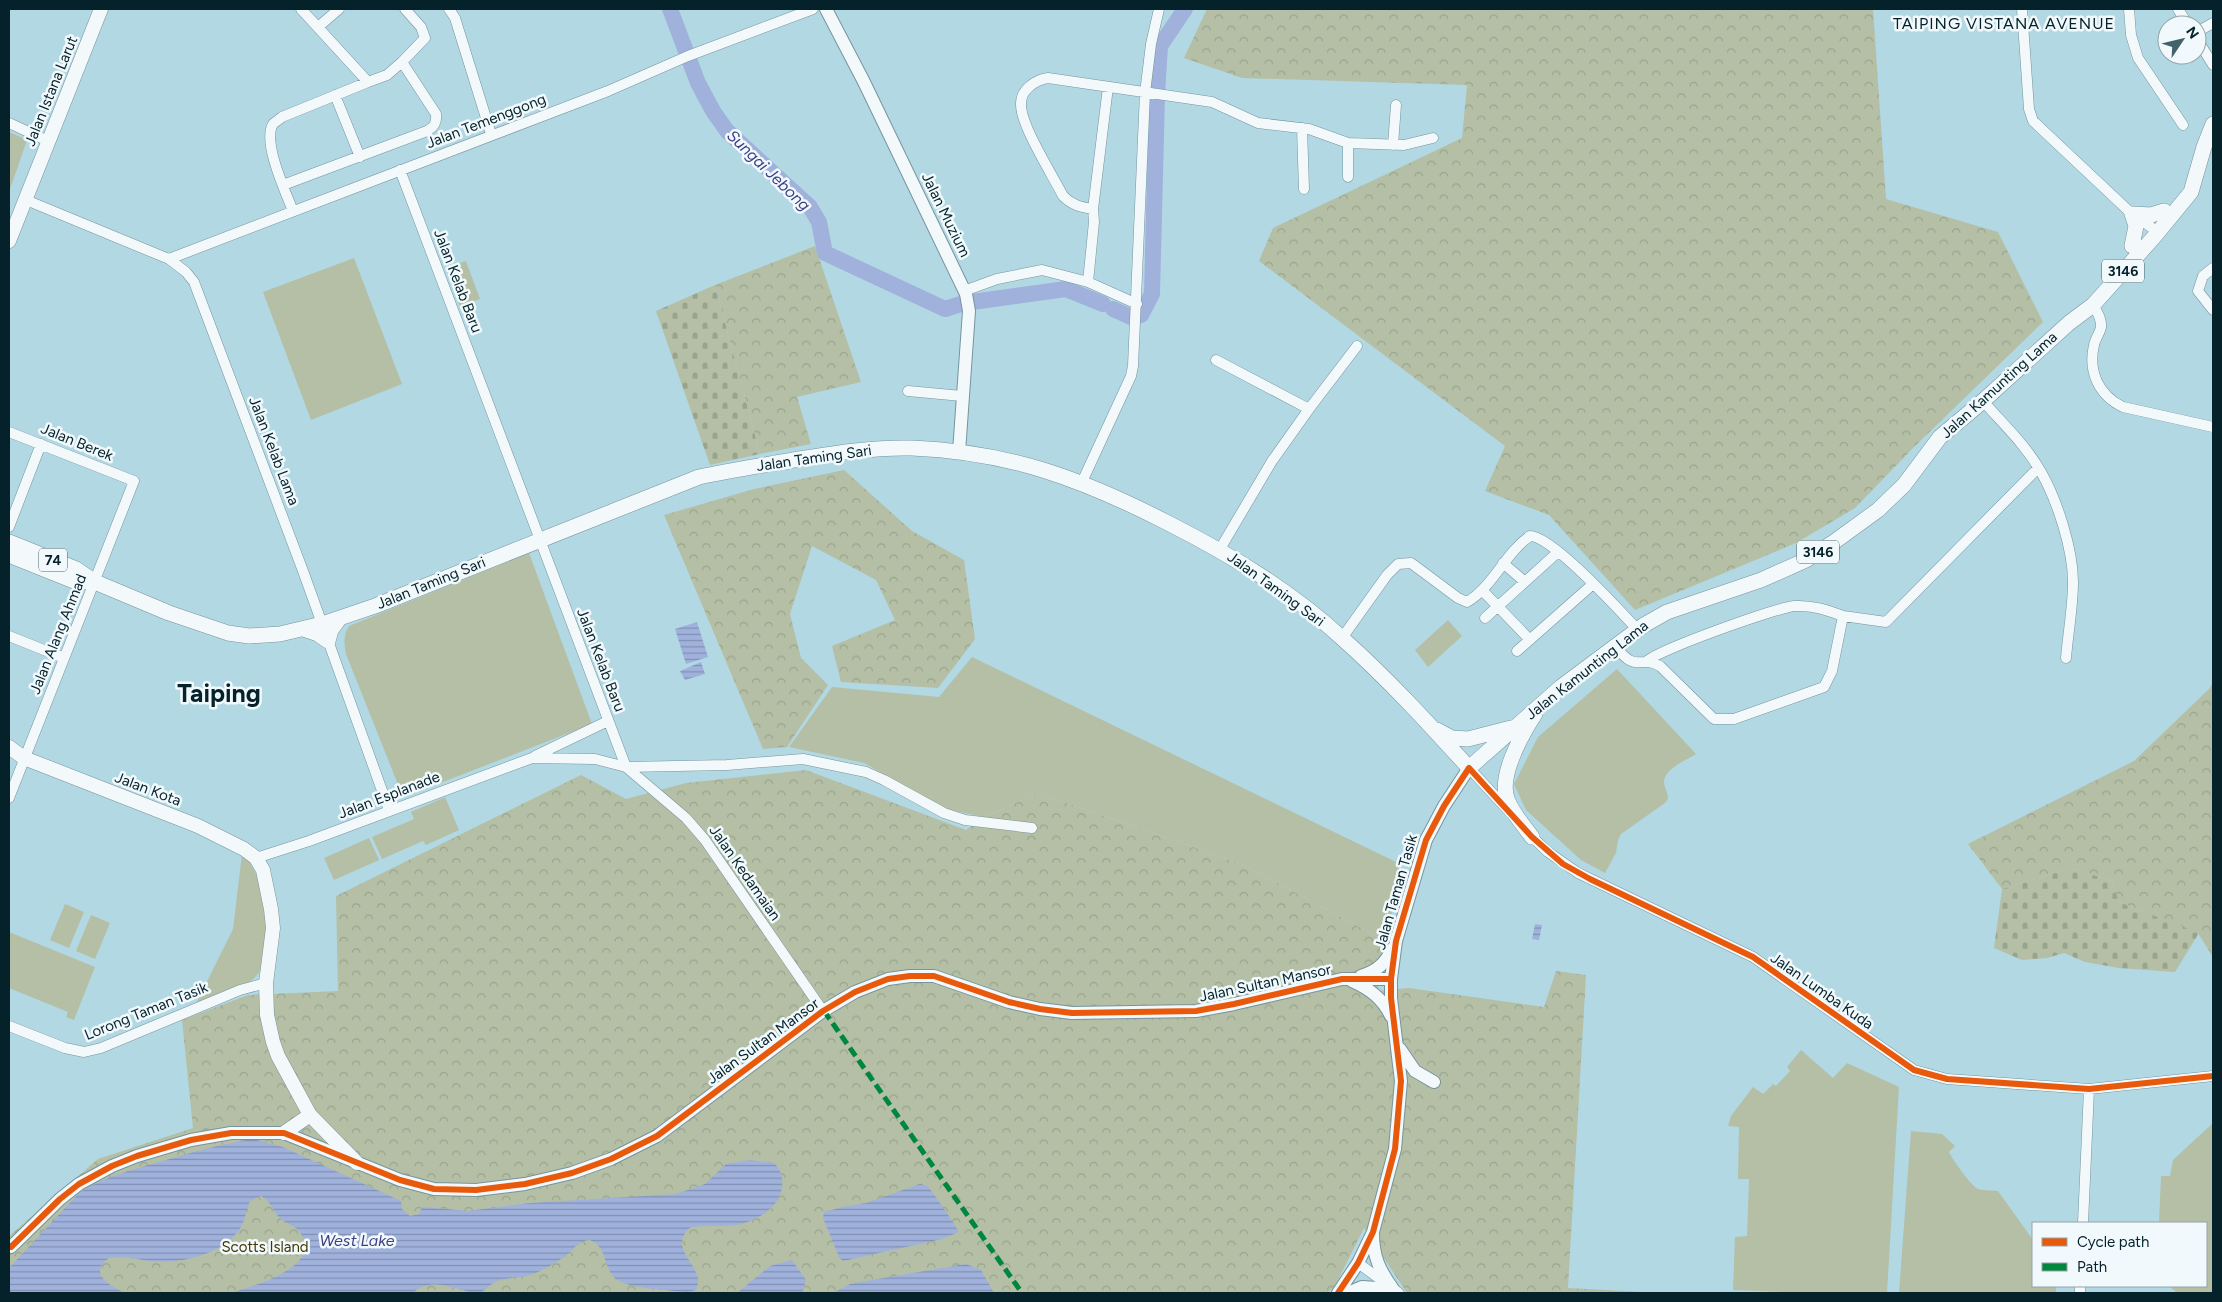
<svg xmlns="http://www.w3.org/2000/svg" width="2222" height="1302" viewBox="0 0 2222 1302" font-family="Figtree,sans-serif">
  <defs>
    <pattern id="forest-crowns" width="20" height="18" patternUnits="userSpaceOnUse" patternTransform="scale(1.25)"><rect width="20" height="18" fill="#b4bfa5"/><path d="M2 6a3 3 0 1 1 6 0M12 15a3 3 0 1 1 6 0" fill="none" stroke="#99a48e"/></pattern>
    <pattern id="cemetery-stones" width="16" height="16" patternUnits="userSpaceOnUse" patternTransform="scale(1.25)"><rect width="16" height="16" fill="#b4bfa5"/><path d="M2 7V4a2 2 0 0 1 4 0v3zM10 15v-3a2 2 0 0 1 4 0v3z" fill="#99a48e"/></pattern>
    <pattern id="water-rules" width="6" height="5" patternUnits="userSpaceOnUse" patternTransform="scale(1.25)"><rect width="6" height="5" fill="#a0b2dc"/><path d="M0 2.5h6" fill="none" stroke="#8090b3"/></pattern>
  </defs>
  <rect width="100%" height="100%" fill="#b2d8e4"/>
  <path fill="#b4bfa5" d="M9 132 27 140 9 192Z
    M354 258 402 384 311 420 263 292Z
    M466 261 480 299 460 306 446 268Z
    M529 553 592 724 412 794C403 794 401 790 397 782L346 654C344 643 343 636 349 626Z
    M1448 620 1462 636 1428 667 1415 650Z
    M972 657 1396 862 1399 870 1387 942 1244 865 1038 793 984 817 946 809 864 763 789 747 832 687 939 697Z
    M1617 669 1696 754C1687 760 1663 769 1664 783 1665 789 1668 793 1668 799L1665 803 1621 834 1618 840 1616 853 1605 873 1581 860 1526 810 1514 784 1538 737Z
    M445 797 459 830 426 845 423 841 382 859 372 837 414 819 411 812Z
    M369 838 379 860 334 880 324 858Z
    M242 854C264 874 275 931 266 959 263 968 258 975 251 981 242 990 208 1000 195 1006L233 929Z
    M65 904 84 912 69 948 50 940Z
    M91 915 110 923 95 959 76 951Z
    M9 932 95 967 74 1020 66 1017 68 1012 9 988Z
    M1801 1050 1833 1078 1847 1063 1899 1087 1887 1293H1813L1733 1290 1735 1237 1747 1236 1749 1179H1738L1739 1127 1728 1126 1731 1116 1753 1087 1763 1094 1773 1084 1776 1086 1790 1071 1787 1067Z
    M2213 1123V1293H2177L2169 1286H2206V1223H2159L2161 1176H2170L2173 1160Z
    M1911 1131 1942 1134 1955 1146 1949 1152C1952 1159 1972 1187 1978 1189 1984 1191 1991 1190 1998 1191L2033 1240V1286H2056V1293H1899Z"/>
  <path fill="url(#forest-crowns)" d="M1207 9H1873L1886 199 1998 232 2043 322 1915 446 1855 508 1796 543 1635 610 1549 515 1485 491 1505 446 1259 261 1273 228 1462 138 1467 85 1242 78 1184 58Z
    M815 246 861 382 797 397 811 444 760 454 715 285Z
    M844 470 912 531 964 560 975 639 938 688 841 682 832 646 895 620 876 580 812 546 790 614 801 658 828 685 787 747 763 749 664 515 754 489Z
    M2213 681V957L2198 933 2119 902 2112 881 2072 868 2002 889 1968 844 2134 761 2210 688Z
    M806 770 966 830 984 817 1038 793 1244 865 1387 942 1377 991 1409 988 1544 1007 1556 971 1586 975 1568 1288 1665 1293H1407L1364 1228 1335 1286 1327 1293H9V1236L98 1159 193 1128 182 1020 248 995 338 991 336 896 581 775 626 799 686 783Z"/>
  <path fill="url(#cemetery-stones)" d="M715 285 760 454 710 465 656 311Z
    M2072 868 2112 881 2119 902 2199 933 2175 972 2119 968 2085 962 2064 953 2047 958 2022 960 1994 948 2002 889Z"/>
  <path fill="url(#water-rules)" d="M697 622 708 657 686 664 675 629Z
    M701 662 705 674 685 680 680 671Z
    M1535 924 1542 925 1539 940 1532 939Z
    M253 1139 283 1147 401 1201 402 1209 410 1216 419 1214 423 1207 468 1211 530 1203 676 1194 705 1184 726 1164 750 1160 774 1163C782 1170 784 1182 781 1192 777 1203 771 1209 762 1215 736 1231 719 1224 691 1227 664 1250 707 1265 696 1290L687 1292C670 1290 626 1289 615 1278 602 1266 609 1249 590 1240 578 1240 574 1250 565 1256 557 1262 547 1268 538 1272 513 1283 502 1271 481 1293 458 1293 433 1274 413 1293H230C252 1287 329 1265 298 1230 293 1225 286 1223 281 1219 273 1212 272 1202 261 1196L250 1201C246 1210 245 1222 239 1230 221 1255 181 1264 151 1261 139 1260 121 1255 109 1258 87 1274 111 1287 126 1293H9V1268L79 1193C104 1177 131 1170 159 1162 190 1153 221 1144 253 1139Z
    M920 1184C923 1185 926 1185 928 1187 931 1189 958 1229 959 1232L942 1239 843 1261 839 1257 823 1218 824 1212 847 1206 866 1203Z
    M792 1260 806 1280 802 1293H737L770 1266Z
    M966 1264 981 1270 994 1293H833L850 1284 866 1281Z"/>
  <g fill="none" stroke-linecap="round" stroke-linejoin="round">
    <path stroke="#a0b2dc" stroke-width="16" d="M670 9 698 83 713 111 727 131 810 207 819 222 825 253 945 309 961 304
      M972 302 1066 289 1103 304
      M1113 309 1133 318
      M1141 315 1152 294 1157 95 1160 46 1185 9"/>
    <defs>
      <path id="minor" d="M449 9 455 18 491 134
        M2022 9 2029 109 2033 121 2132 214 2151 227
        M2129 9 2131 35 2138 58 2183 125
        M2178 9 2188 25
        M318 27 339 9
        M2197 32 2213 23
        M2197 39 2213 65
        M368 82 387 75 402 62
        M335 95 360 157
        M9 123 48 141
        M1302 128 1304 189
        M1348 143V177
        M1393 145 1396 105
        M400 170 626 767
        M283 185 427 131C434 127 437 123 436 114L402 62 425 38 421 27 405 9
        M26 200 169 259 186 272 194 282 303 571 389 810
        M1093 209C1080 207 1072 205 1063 196 1053 176 1021 126 1021 105 1020 90 1035 80 1048 78L1212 102 1258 123 1309 129 1348 143 1404 145 1433 138
        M293 211C286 193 262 142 273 124 275 122 280 119 282 117L368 82 301 9
        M169 259 608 91 688 56 813 9
        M2213 268 2203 276 2198 291 2213 310
        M1088 282 1094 222 1093 209 1108 87
        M964 291 997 279 1042 270 1088 282 1137 304
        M2093 305C2097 312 2102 319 2101 327 2100 333 2095 339 2094 345 2088 371 2098 395 2123 407L2213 427
        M1216 360 1309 409
        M908 391 962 396
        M1983 401C2003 424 2026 445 2041 472 2057 500 2073 549 2073 582 2073 607 2068 633 2066 658
        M9 432 134 481 9 798
        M1082 482 1131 376 1133 366 1145 93 1151 44 1159 9
        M9 527 41 444
        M1220 549 1272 461 1309 409 1357 346
        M1503 563 1525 582
        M1482 590 1530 640
        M1485 618 1558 552
        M9 636 64 658
        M1342 638 1387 575 1398 564 1411 563 1458 598 1467 602C1493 587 1505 553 1530 536 1552 536 1619 610 1637 629
        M1615 646C1638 675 1638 654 1660 666L1714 719H1734L1824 687 1832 671 1843 616 1886 622 2038 468
        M1517 651 1593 584
        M1646 662C1652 652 1778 607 1795 606 1812 605 1827 610 1843 616
        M535 756 608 721
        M626 767 686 818 705 840 823 1011
        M1469 768 1509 811
        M1528 833 1548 852 1578 873 1753 957 1914 1070 1947 1079 2089 1089 2213 1076
        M256 858 309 841 532 758 595 759 626 767 727 765 803 759 866 772 884 780 944 813 965 820 1032 828
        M9 1026 65 1048 84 1052 101 1048 240 990 266 983
        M2083 1223 2089 1089
        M1358 1263 1399 1293
        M2080 1293V1286"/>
      <path id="tertiary" d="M826 9 864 82 966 294 969 311 959 452
        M1361 976C1378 971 1385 963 1393 948
        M1352 981C1370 989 1382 998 1391 1016
        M1400 1049 1415 1071 1434 1082
        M1373 1234C1373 1257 1380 1271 1393 1289
        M9 1246 11 1247 60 1199 79 1184 112 1166 137 1156 191 1140 231 1133H284L400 1180 434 1189 476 1190 525 1184 572 1173 611 1159 657 1136 823 1011 855 992 888 979 910 976H934L1009 1002 1040 1009 1072 1013 1196 1011 1234 1004 1342 979H1391
        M1338 1293 1358 1263 1373 1232 1395 1149 1401 1081 1391 998V979L1396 941 1426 840 1444 806 1469 768
        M1348 1293 1362 1287 1393 1289"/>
      <path id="secondary" d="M9 241 101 9
        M9 747 24 758 198 826 244 849 256 858 263 870 271 909 273 928 266 983 267 1015 273 1042 278 1056 310 1115 357 1163
        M284 1133 310 1115"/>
      <path id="primary" d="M2132 214 2136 226 2132 246
        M2132 214 2151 215 2164 211
        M9 542 76 569 95 582 169 613 228 633 249 636 280 634 322 624 375 606 699 477C732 470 765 465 799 459 836 453 874 447 912 448 1010 452 1082 479 1168 523 1231 555 1291 591 1343 639 1388 679 1429 724 1469 768L1561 687 1644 625 1667 612 1761 580 1806 560 1834 542 1878 510 1904 485 1940 437 1983 401 2069 323 2093 305 2154 237 2191 192 2204 147 2213 124
        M9 555 74 581 93 582
        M303 629 318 634 328 641 331 630 339 619
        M1437 730 1452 738 1468 739 1511 728
        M1532 837C1524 826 1513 814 1508 801 1497 778 1522 734 1535 714"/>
    </defs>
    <use href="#minor" stroke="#76949d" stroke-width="11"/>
    <use href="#tertiary" stroke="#76949d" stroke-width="14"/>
    <use href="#secondary" stroke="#76949d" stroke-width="15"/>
    <use href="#primary" stroke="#76949d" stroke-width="16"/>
    <use href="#minor" stroke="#f3f9fb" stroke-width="10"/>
    <use href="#tertiary" stroke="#f3f9fb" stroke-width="12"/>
    <use href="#secondary" stroke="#f3f9fb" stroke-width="14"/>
    <use href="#primary" stroke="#f3f9fb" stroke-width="15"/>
    <path stroke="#00873e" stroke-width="5" stroke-dasharray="10 5" stroke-linecap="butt" d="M824 1011 1022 1293"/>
    <defs>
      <path id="cycleway" d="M9 1246 11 1247 60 1199 79 1184 112 1166 137 1156 191 1140 231 1133H284L400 1180 434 1189 476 1190 525 1184 572 1173 611 1159 657 1136 823 1011 855 992 888 979 910 976H934L1009 1002 1040 1009 1072 1013 1196 1011 1234 1004 1342 979H1391
        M1338 1293 1358 1263 1373 1232 1395 1149 1401 1081 1391 998V979L1396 941 1426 840 1444 806 1469 768 1532 837 1563 864 1590 879 1753 957 1914 1070 1947 1079 2089 1089 2213 1076"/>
    </defs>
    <use href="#cycleway" stroke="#f1f9fc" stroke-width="9"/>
    <use href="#cycleway" stroke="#e8590c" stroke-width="6"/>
  </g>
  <g text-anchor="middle" stroke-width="5" stroke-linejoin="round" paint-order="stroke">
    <g fill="#f1f9fc" stroke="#4c6269" stroke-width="1">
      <rect x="2102" y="259.5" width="42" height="23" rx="4"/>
      <rect x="1797" y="540.5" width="42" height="23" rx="4"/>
      <rect x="39" y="548.5" width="28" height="23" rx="4"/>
    </g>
    <g font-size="14" font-weight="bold" fill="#05222a">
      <text x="2123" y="276">3146</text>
      <text x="1818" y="557">3146</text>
      <text x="53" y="565">74</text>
    </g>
    <g font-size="15" fill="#05222a" stroke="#f1f9fc">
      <text transform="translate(51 91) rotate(-68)" y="5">Jalan Istana Larut</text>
      <text transform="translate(486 121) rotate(-21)" y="5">Jalan Temenggong</text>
      <text transform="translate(946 215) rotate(64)" y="5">Jalan Muzium</text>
      <text transform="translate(458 281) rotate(69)" y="5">Jalan Kelab Baru</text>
      <text transform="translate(1999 385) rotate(-42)" y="5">Jalan Kamunting Lama</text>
      <text transform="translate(77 442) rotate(22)" y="5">Jalan Berek</text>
      <text transform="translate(274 451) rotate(69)" y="5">Jalan Kelab Lama</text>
      <text transform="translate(814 458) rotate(-8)" y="5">Jalan Taming Sari</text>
      <text transform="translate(431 583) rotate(-22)" y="5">Jalan Taming Sari</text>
      <text transform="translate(1276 589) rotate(36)" y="5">Jalan Taming Sari</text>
      <text transform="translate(58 634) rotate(-68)" y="5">Jalan Alang Ahmad</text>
      <text transform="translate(601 660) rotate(69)" y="5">Jalan Kelab Baru</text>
      <text transform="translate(1587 670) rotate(-38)" y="5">Jalan Kamunting Lama</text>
      <text transform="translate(148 789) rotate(21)" y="5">Jalan Kota</text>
      <text transform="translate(389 795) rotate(-21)" y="5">Jalan Esplanade</text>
      <text transform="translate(745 873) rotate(55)" y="5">Jalan Kedamaian</text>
      <text transform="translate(1396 892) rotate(-74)" y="5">Jalan Taman Tasik</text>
      <text transform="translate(1265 983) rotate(-12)" y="5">Jalan Sultan Mansor</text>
      <text transform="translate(1822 991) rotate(35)" y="5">Jalan Lumba Kuda</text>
      <text transform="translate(146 1011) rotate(-22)" y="5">Lorong Taman Tasik</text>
      <text transform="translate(763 1041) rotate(-36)" y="5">Jalan Sultan Mansor</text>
    </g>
    <g font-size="15" fill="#403703" stroke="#f1f9fc">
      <text x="265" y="1252">Scotts Island</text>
    </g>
    <g font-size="16" letter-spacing="1" fill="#05222a" stroke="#f1f9fc">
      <text x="2004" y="29">TAIPING VISTANA AVENUE</text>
    </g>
    <g font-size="16" font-style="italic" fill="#3d3f84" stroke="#f1f9fc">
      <text transform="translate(769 170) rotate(44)" y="6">Sungai Jebong</text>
      <text x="357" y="1246">West Lake</text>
    </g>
    <g font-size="25" font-weight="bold" fill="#05222a" stroke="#f1f9fc">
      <text x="219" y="702">Taiping</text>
    </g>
  </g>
  <rect width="2222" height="1302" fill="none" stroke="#05222a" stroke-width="20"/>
  <rect x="2032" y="1222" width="175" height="65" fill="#f1f9fc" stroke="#93a3a8"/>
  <rect x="2042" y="1238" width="25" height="8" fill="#e8590c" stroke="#93a3a8"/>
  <text x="2077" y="1247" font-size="15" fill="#05222a">Cycle path</text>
  <rect x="2042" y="1263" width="25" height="8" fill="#00873e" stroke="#93a3a8"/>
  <text x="2077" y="1272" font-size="15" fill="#05222a">Path</text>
  <g transform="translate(2182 40) rotate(55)"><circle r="24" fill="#f1f9fc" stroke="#93a3a8"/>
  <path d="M0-4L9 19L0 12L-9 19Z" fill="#42626b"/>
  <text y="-8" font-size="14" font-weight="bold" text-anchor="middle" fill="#05222a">N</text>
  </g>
</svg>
